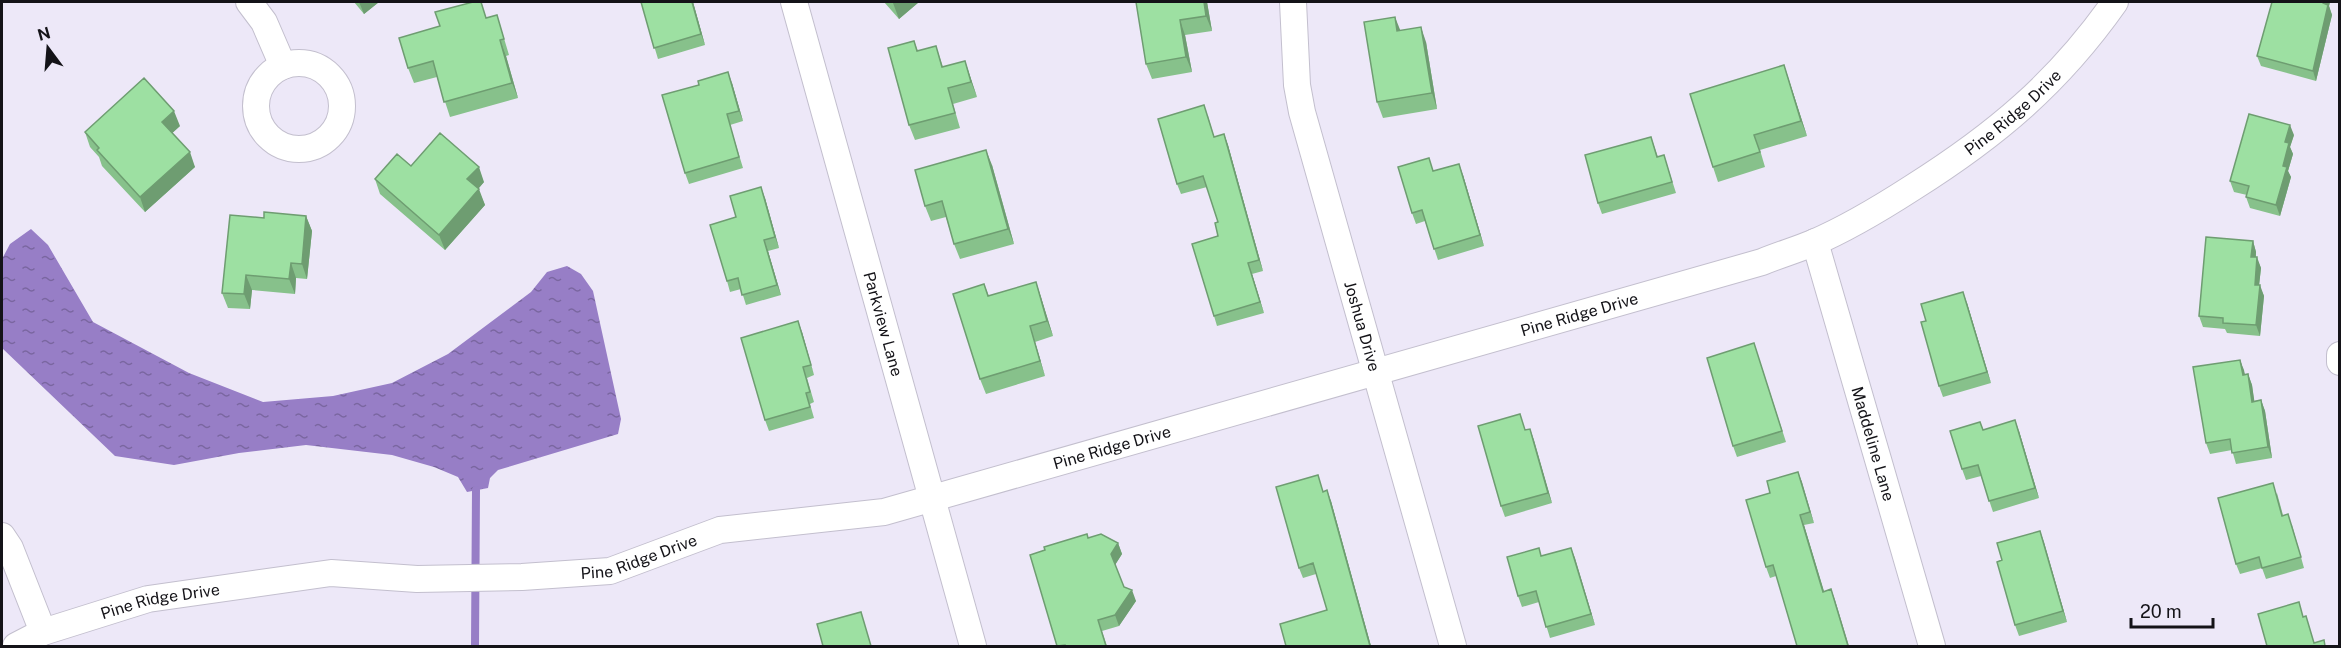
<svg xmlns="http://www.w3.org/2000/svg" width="2341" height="648" viewBox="0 0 2341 648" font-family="'Public Sans',sans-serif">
  <defs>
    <pattern id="water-ripples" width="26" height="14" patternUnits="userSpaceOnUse" patternTransform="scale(1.5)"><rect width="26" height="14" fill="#977ec6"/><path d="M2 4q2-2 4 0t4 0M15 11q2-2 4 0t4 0" fill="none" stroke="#7a66a0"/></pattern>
  </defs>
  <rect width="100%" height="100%" fill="#ede8f8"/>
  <path fill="url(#water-ripples)" d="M31 229 48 245 93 322 189 373 263 402 333 396 392 383 448 354 531 292 547 272 567 266 581 274 593 291 621 419 618 434 498 470 490 478 488 488 467 492 458 477 434 467 392 455 306 445 239 453 174 465 115 456 2 348V259L10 244Z"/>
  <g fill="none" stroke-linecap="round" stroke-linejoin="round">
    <path stroke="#977ec6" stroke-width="8" d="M475 646 476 490"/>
    <defs>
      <g id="minor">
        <path d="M249 2 264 22 283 66"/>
        <path id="s1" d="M794 2 973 646"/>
        <path id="s2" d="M1293 2 1297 85 1302 112 1453 646"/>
        <circle cx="299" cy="106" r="43"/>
        <path id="s3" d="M1815 242 1932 646"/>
        <path d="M2340 355V362"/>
        <path d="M2 536 10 548 43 632"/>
        <path id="s4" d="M16 646 43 632 148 599 331 573 417 579 522 577 610 571 720 530 884 512 1762 262C1779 255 1796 250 1813 243 1848 228 1881 208 1912 188 1996 135 2058 83 2115 2"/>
      </g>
    </defs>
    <use href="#minor" stroke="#c3bfce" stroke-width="28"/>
    <use href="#minor" stroke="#fff" stroke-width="26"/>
  </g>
  <path fill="#87c18b" d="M354 2H379L364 14Z
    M641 2H693L705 45 658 59Z
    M884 2H919L899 19Z
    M1136 2H1207L1212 31 1185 35 1192 72 1152 79 1146 64Z
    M2272 2H2330L2329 6 2332 15 2316 81 2261 66 2257 56Z
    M497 15 509 55 506 56 518 98 450 117 437 77 414 83 408 68 487 18Z
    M914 41 918 51 936 46 943 67 965 61 977 97 953 104 960 128 915 140 909 125Z
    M1426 42 1437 109 1383 118 1377 102Z
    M1784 65 1807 136 1760 150 1765 167 1718 182 1713 167Z
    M732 83 743 121 730 125 743 168 689 184 685 173Z
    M1208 116 1214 137 1224 134 1228 145 1263 271 1252 274 1264 313 1217 326 1214 316 1218 236V222L1207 187 1181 194 1177 184Z
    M180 126 172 133 195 167 145 212 102 166 99 157 90 147 85 132Z
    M2294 135 2290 147 2293 154 2288 171 2291 177 2280 216 2250 208 2246 197 2247 195 2234 192 2230 181Z
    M1651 137 1658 157 1664 155 1676 193 1602 214 1598 203Z
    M992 165 1014 244 960 259 954 244 946 217 931 221 925 206Z
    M411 166 484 182 478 189 485 205 445 250 380 194 375 179Z
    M1433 171 1463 175 1484 246 1438 260 1425 221 1416 224 1412 213Z
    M765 198 779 248 768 251 781 295 746 305 741 289 730 292 727 281 736 217Z
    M306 216 312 231 307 279 296 278 295 294 252 290 250 309 228 308 222 293 264 218Z
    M2253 241 2256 252V257L2261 268 2259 285 2264 296 2260 336 2227 333 2225 329 2203 327 2199 316Z
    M1036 282 1053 336 1035 342 1045 376 986 394 980 379 984 284 989 296Z
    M1967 303 1991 383 1943 397 1939 386 1926 321Z
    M802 332 814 375 807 378 814 402 810 404 814 418 769 431 765 420Z
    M1754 343 1786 442 1737 457 1733 446Z
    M2240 360 2245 375 2248 374 2252 385 2254 401 2261 400 2265 411 2272 458 2236 464 2232 450 2210 454 2206 443Z
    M1530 429 1552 503 1505 517 1501 506 1526 430Z
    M1983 430 2019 431 2039 498 1993 512 1981 476 1966 480 1962 469Z
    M1798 472 1814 523 1804 525 1824 591 1835 600 1776 576 1770 578 1766 567 1770 493Z
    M1323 491 1331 501 1371 646H1286L1327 610 1316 574 1303 578 1299 568Z
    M2277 493 2283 515 2292 525 2304 568 2266 579 2262 568 2240 574 2236 564Z
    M2040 531 2067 622 2019 636 2015 625 2002 560Z
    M1088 538 1118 543 1122 554 1115 565 1124 587 1136 601 1119 626 1102 631 1107 646H1057Z
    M1571 548 1595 625 1550 638 1539 602 1522 607 1518 596 1542 556Z"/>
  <path fill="#6e9d71" d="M359 2H379L364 14Z
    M692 2H693L705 45 701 34Z
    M896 2H919L899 19 893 3Z
    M1204 2H1207L1212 31 1206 16Z
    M2323 2H2330L2329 6 2332 15 2316 81 2313 71Z
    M1395 17 1401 32 1397 31Z
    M1180 20 1185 35 1192 72 1186 57Z
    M1421 27 1426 42 1437 109 1432 93Z
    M500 40 506 56 518 98 512 83Z
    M965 61 977 97 971 82Z
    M1784 65 1789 80 1807 136 1801 121Z
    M728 72 732 83 743 121 739 111Z
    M174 111 180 126 168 137 162 122Z
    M2290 125 2294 135 2290 147 2293 154 2288 171 2291 177 2280 216 2276 205 2283 166 2285 142Z
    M1224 134 1228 145 1263 271 1259 260Z
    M986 150 992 165 1014 244 1008 229Z
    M190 152 195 167 145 212 140 197Z
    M1459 164 1463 175 1484 246 1480 235Z
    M479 167 484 182 473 195 467 179Z
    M761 187 765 198 779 248 775 237Z
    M479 189 485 205 445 250 439 235Z
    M306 216 312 231 307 279 302 264Z
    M764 240 768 251 781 295 777 285Z
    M2253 241 2256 252 2255 268 2251 257Z
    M2257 257 2261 268 2258 295 2255 285Z
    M291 263 296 278 295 294 289 279Z
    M1248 263 1252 274 1264 313 1260 302Z
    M246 275 252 290 250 309 244 294Z
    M1036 282 1041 297 1053 336 1047 321Z
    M2260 285 2264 296 2260 336 2256 325Z
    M1963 292 1967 303 1991 383 1987 372Z
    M798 321 802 332 814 375 811 365Z
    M1030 326 1035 342 1045 376 1040 361Z
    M2240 360 2244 370 2247 386 2243 375Z
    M2248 374 2252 385 2256 412 2252 402Z
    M2261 400 2265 411 2272 458 2268 447Z
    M2015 420 2019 431 2039 498 2035 488Z
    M1530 429 1534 440 1552 503 1548 493Z
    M1798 472 1802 482 1814 523 1810 512Z
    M1327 490 1331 501 1371 646H1370Z
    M1800 515 1804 525 1827 602 1823 592Z
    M2040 531 2044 542 2067 622 2063 611Z
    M1118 543 1122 554 1115 565 1111 554Z
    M1571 548 1575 558 1595 625 1591 614Z
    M1831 589 1835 600 1849 646H1848Z
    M1132 590 1136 601 1119 626 1115 615Z"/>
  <path fill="#9de0a2" stroke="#6e9d71" stroke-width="1.5" d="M473 2H481L486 18 497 15 504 39 500 40 512 83 444 102 433 61 408 68 399 38 440 26 435 12Z
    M641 2H692L701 34 654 48Z
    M1136 2H1204L1206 16 1180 20 1186 57 1146 64Z
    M2272 2H2323V3L2328 5 2313 71 2257 56Z
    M1395 17 1397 31 1421 27 1432 93 1377 102 1364 22Z
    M914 41 917 51 936 46 942 67 965 61 971 82 948 88 955 113 909 125 888 48Z
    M1784 65 1801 121 1754 135 1760 152 1713 167 1690 94Z
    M728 72 739 111 727 114 739 157 685 173 662 95 699 85 698 81Z
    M144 78 174 111 162 122 190 152 140 197 97 150 99 148 85 132Z
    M1204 105 1214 137 1224 134 1259 260 1248 263 1260 302 1214 316 1192 244 1218 236 1215 223 1218 222 1203 176 1177 184 1158 119Z
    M2249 114 2290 125 2285 142 2289 143 2283 166 2287 167 2276 205 2246 197 2249 186 2230 181Z
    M440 133 479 167 467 179 479 189 439 235 375 179 397 154 411 166Z
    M1651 137 1657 157 1664 155 1672 182 1598 203 1585 155Z
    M986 150 1008 229 954 244 942 201 925 206 915 170Z
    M1429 158 1433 171 1459 164 1480 235 1434 249 1422 210 1412 213 1398 167Z
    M761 187 775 237 764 240 777 285 742 295 738 278 727 281 710 225 736 217 730 196Z
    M264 212 306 216 302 264 291 263 289 279 246 275 244 294 222 293 230 215 264 218Z
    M2206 237 2253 241 2251 257H2257L2255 285H2260L2256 325 2223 323V318L2199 316Z
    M1036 282 1047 321 1030 326 1040 361 980 379 953 294 984 284 988 296Z
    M1963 292 1987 372 1939 386 1921 322 1926 321 1921 304Z
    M798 321 811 365 803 367 810 392 806 393 810 407 765 420 741 338Z
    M1754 343 1782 431 1733 446 1707 358Z
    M2240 360 2243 375 2248 374 2252 402 2261 400 2268 447 2232 453 2230 439 2206 443 2193 367Z
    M1520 414 1525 430 1530 429 1548 493 1501 506 1478 426Z
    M2015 420 2035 488 1989 501 1978 465 1962 469 1950 431 1980 422 1983 430Z
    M1798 472 1810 512 1800 515 1823 592 1831 589 1848 646H1797L1773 565 1766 567 1746 500 1770 493 1767 481Z
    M1318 475 1323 492 1327 490 1370 646H1286L1280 624 1327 610 1313 563 1299 568 1276 487Z
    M2273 483 2282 516 2288 514 2301 557 2262 568 2259 557 2236 564 2218 498Z
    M2040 531 2063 611 2015 625 1997 562 2002 560 1997 543Z
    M1087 534 1088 538 1101 534 1118 543 1111 554 1124 587 1132 590 1115 615 1098 620 1106 646H1065V645L1057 646 1030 555 1045 550 1044 547Z
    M1539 548 1541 556 1571 548 1591 614 1546 627 1536 591 1518 596 1507 557Z
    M2299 602 2303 617 2306 616 2314 643 2324 640 2325 646H2267L2258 614Z
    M861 612 871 646H823L817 624Z"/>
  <g text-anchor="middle" stroke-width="4.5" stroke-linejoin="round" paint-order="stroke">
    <g font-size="16" fill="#141318" stroke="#ede8f8">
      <text dy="6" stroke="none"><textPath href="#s4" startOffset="2094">Pine Ridge Drive</textPath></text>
      <text dy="6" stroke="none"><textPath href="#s4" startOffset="1610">Pine Ridge Drive</textPath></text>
      <text dy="6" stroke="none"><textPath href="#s1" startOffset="334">Parkview Lane</textPath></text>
      <text dy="6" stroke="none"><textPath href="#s2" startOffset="333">Joshua Drive</textPath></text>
      <text dy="6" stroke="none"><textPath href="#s3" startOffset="210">Maddeline Lane</textPath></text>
      <text dy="6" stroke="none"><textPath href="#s4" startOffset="1124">Pine Ridge Drive</textPath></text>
      <text dy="6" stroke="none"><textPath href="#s4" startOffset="636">Pine Ridge Drive</textPath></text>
      <text dy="6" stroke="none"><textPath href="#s4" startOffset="152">Pine Ridge Drive</textPath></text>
    </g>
  </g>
  <rect width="2341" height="648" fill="none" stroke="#141318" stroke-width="6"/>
  <g transform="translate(48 48) rotate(344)" stroke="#ede8f8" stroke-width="4.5" paint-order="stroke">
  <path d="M0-4.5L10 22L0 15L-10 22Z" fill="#141318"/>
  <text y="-9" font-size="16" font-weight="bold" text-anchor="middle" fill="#141318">N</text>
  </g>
  <path d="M2131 618v9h82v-9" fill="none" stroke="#141318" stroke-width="3"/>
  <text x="2140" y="618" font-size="18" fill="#141318" stroke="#ede8f8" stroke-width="4.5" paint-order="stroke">20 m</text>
</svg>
